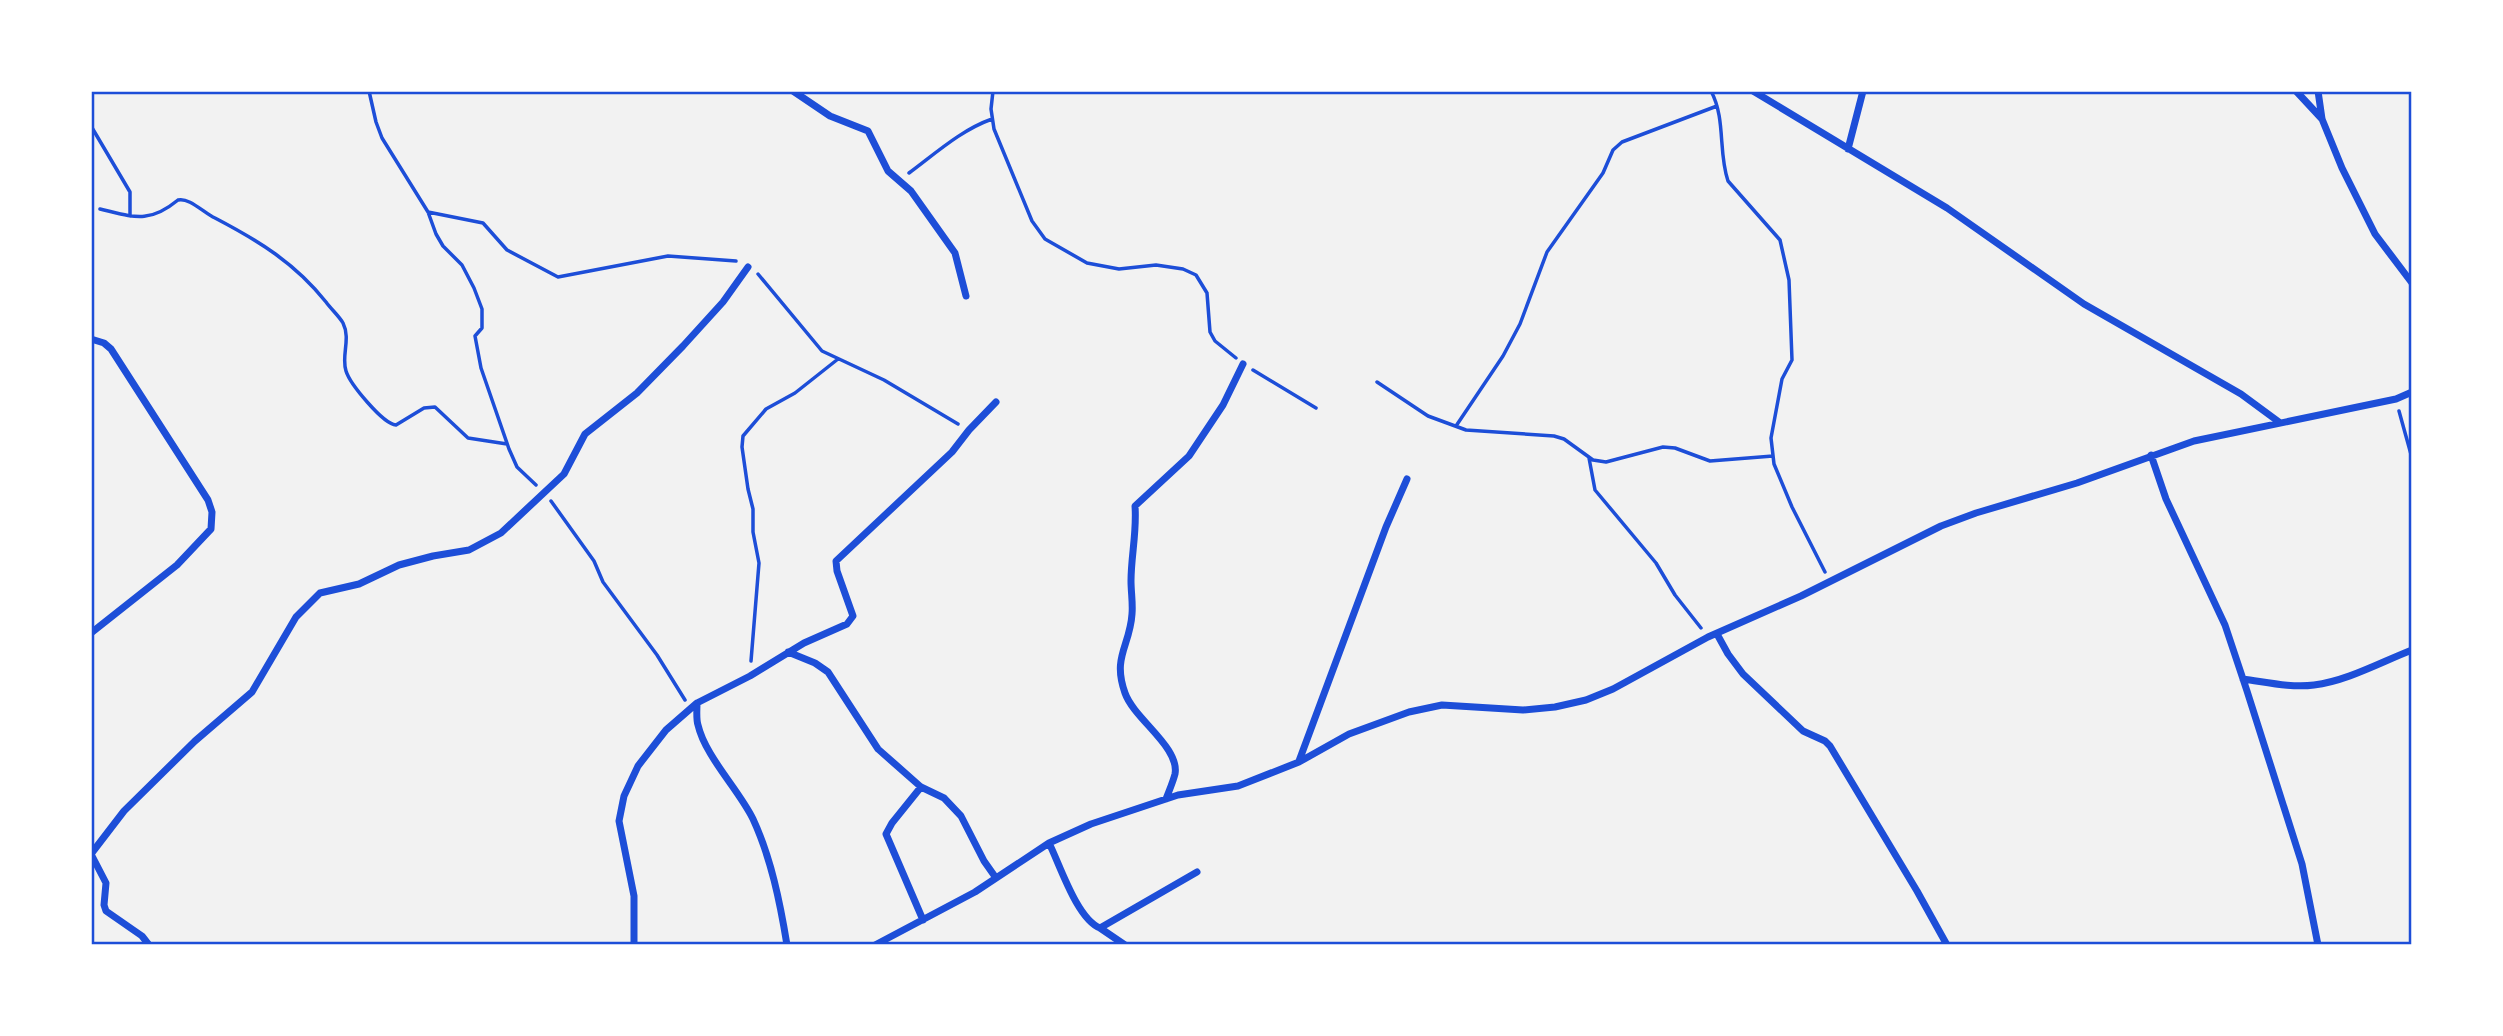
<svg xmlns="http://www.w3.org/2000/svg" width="2503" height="1036" viewBox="0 0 2503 1036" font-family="Raleway,sans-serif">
  <rect width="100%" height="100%" fill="#f2f2f2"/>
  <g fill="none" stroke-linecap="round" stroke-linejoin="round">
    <path stroke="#1d4ed8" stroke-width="3.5" d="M369 91 376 122 382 138 428 212 436 234 443 246 462 265 474 288 482 309V328L475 336 481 368 509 449 517 467 536 485
      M993 91 991 109 994 129 1032 221 1045 239 1087 263 1119 269 1156 265 1183 269 1196 275 1207 293 1210 332 1215 341 1236 358
      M1711 91C1726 119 1718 152 1728 181L1780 240 1789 280 1792 360 1782 379 1771 438 1774 464 1792 507 1825 572
      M91 126 130 192V216
      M909 173C936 153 961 130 992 119
      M100 209C134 217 149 224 178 200 189 197 204 213 215 218 259 241 295 263 326 302 331 309 339 316 343 323 351 339 341 356 346 371 350 384 383 424 396 425L424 408 435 407 468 438 507 444
      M428 212 483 223 507 250 558 277 668 256 736 261
      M758 274 822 351 884 380 958 424
      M1253 370 1316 408
      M1377 382 1428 416 1466 430 1554 436 1564 439 1593 460 1606 462 1663 447 1675 448 1710 461 1773 456
      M2399 411 2412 458
      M1456 426 1503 356 1520 324 1547 252 1603 173 1613 150 1622 142 1717 106
      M1589 458 1595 490 1656 563 1675 595 1701 628
      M551 501 594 561 603 582 657 655 685 700
      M751 661 759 563 753 532V509L748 489 742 447 743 436 766 409 795 393 838 359"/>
    <path stroke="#1d4ed8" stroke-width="7" d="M793 91 830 116 868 131 888 171 911 191 955 253 966 296
      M1753 91 1947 208 2084 304 2241 394 2279 422
      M2296 91 2322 119
      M2318 91 2322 119 2342 168 2375 234 2412 283
      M1848 149 1863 91
      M91 339 104 343 111 349 208 500 212 512 211 529 177 565 91 633
      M2151 455 2166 499 2225 625 2247 691 2302 864 2318 945
      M1717 634 1728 654 1743 674 1803 731 1825 741 1830 746 1917 891 1947 945
      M788 652 815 663 828 672 878 749 921 787 944 798 961 816 984 861 996 878
      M2243 679C2266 682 2291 688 2314 685 2347 681 2381 662 2412 650
      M697 703C697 710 696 719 698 725 705 756 739 790 753 819 771 858 780 902 787 945
      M1299 761 1386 527 1407 479
      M921 787 892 823 886 834 923 920
      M1166 799C1169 791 1173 782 1175 774 1180 747 1134 719 1125 693 1112 657 1130 646 1132 614 1133 603 1131 592 1131 581 1131 556 1137 532 1135 506L1189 456 1223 405 1243 364
      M1049 843C1060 865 1077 919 1100 928L1197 872
      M91 854 124 811 195 741 252 692 296 617 320 593 359 584 399 565 433 556 469 550 501 533 564 474 585 434 637 393 683 346 723 302 748 267
      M91 854 106 883 104 905 106 911 142 936 149 945
      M1100 928 1125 945
      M634 945V896L619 821 624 796 638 766 666 730 697 703 750 676 804 643 847 624 853 616 837 571 836 561 952 452 969 430 996 402
      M875 945 975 892 1049 843 1091 824 1178 795 1238 786 1299 762 1349 734 1409 712 1442 705 1523 710 1555 707 1586 700 1613 689 1708 637 1801 596 1941 526 1976 513 2077 483 2194 441 2396 399 2412 392"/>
  </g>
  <rect width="2503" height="1036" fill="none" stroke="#ffffff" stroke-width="186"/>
  <rect x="93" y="93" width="2317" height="850" fill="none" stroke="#1d4ed8" stroke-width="2.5"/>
</svg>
